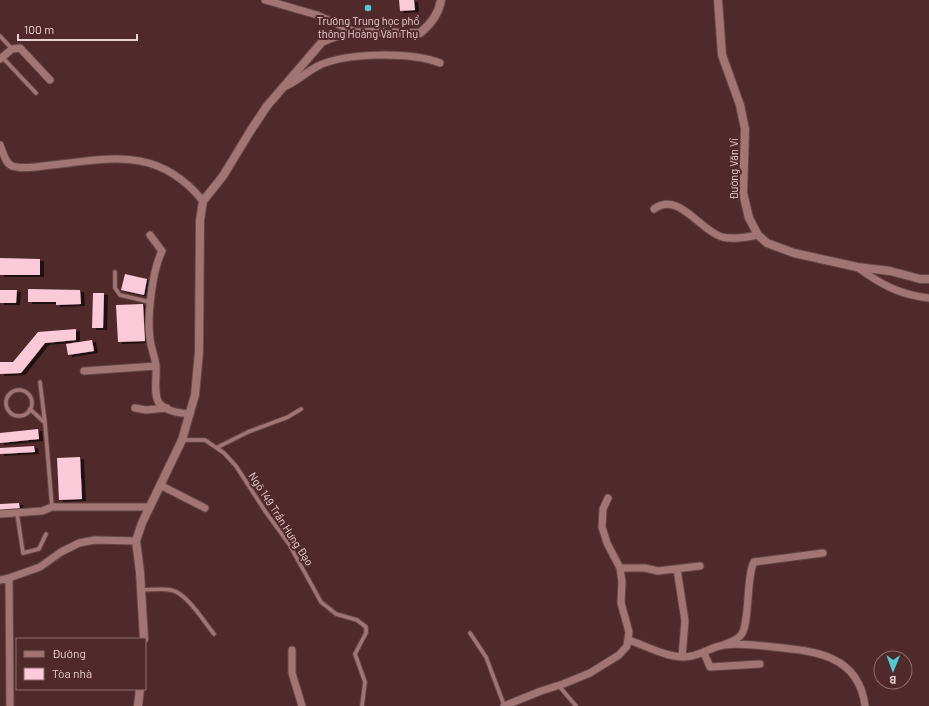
<svg xmlns="http://www.w3.org/2000/svg" width="929" height="706" viewBox="0 0 929 706" font-family="Barlow,sans-serif">
  <defs>
    <filter id="shadow"><feDropShadow dx="4" dy="2" stdDeviation="0" flood-color="#0009"/></filter>
  </defs>
  <rect width="100%" height="100%" fill="#50292a"/>
  <path fill="#fbcad9" filter="url(#shadow)" d="M399 0H414L415 10 400 11Z
    M0 258 40 259V275H0Z
    M125 274 147 279 144 295 121 290Z
    M28 289 80 290 81 304 56 305V302H28Z
    M0 290H17L16 303H0Z
    M93 293H104L103 328H92Z
    M143 304 145 341 118 342 116 305Z
    M76 329V340L45 343 21 373 0 374V362H13L38 332Z
    M92 340 94 351 68 355 66 344Z
    M38 429 39 439 0 443V433Z
    M34 446 35 452 0 454V448Z
    M80 457 82 499 59 500 57 458Z
    M19 503 20 511 0 512V504Z"/>
  <g fill="none" stroke-linecap="round" stroke-linejoin="round">
    <defs>
      <path id="service" d="M0 36 12 49
        M2 57 36 93
        M115 272V288L120 295 150 302
        M40 382 45 423
        M6 403a13 13 0 1 1 26 0a13 13 0 1 1-26 0Z
        M30 409 45 423 52 507
        M182 440H205L224 453 236 466 265 511 289 544 321 602 336 614 357 620 366 627V633L355 654 365 682 362 706
        M218 447 248 432 288 417 301 409
        M17 513 23 553 39 549 46 534
        M142 590C151 590 162 588 171 590 187 593 204 622 214 634
        M470 633 486 657 504 705
        M559 686 576 706"/>
      <path id="minor" d="M265 0 317 15 353 31
        M0 59 12 49 20 48 50 80
        M284 87C297 82 306 72 318 66 346 52 411 52 440 63
        M0 145C3 152 5 163 12 166 23 170 41 166 52 165 114 158 159 147 203 201
        M654 209C679 191 699 230 722 237 733 240 747 237 758 235
        M150 235 162 251C152 271 147 317 150 339 151 348 155 357 156 366 157 377 153 394 159 403 167 412 180 413 190 414
        M857 267C880 284 900 295 929 298
        M84 371 156 366
        M135 408 146 410 167 408
        M160 485 205 508
        M0 514 42 511 52 507H150
        M620 568H645L658 571 700 566
        M677 569 685 621 682 657
        M0 580 9 578
        M629 640C646 646 666 657 684 657 699 657 710 647 724 645 740 643 757 645 773 647 815 651 859 655 865 706
        M725 644C731 642 738 639 741 635 750 625 746 576 754 562L823 553
        M292 650V673L302 706
        M704 653 710 667 760 664
        M10 706 9 578 40 567 61 552 79 543 95 540 136 541
        M504 706 541 691 563 684 590 673 619 655 627 646 629 632 621 603 622 582 620 568 607 543 602 527 603 509 608 498"/>
      <path id="tertiary" d="M718 0 722 55 740 105 745 129 743 193 749 218 758 235 767 243 794 253 857 267 890 271 920 279H929
        M144 639 140 572 136 541 142 523 182 440 195 395 199 352 200 220 203 201 223 176 251 130 267 106 322 42C353 26 386 34 420 33 430 25 439 13 441 0
        M138 706 140 689"/>
    </defs>
    <use href="#service" stroke="#674647" stroke-width="5.5"/>
    <use href="#minor" stroke="#674647" stroke-width="9"/>
    <use href="#tertiary" stroke="#674647" stroke-width="10"/>
    <use href="#service" stroke="#a27575" stroke-width="3.5"/>
    <use href="#minor" stroke="#a27575" stroke-width="7"/>
    <use href="#tertiary" stroke="#a27575" stroke-width="8"/>
  </g>
  <circle fill="#51ccd1" stroke="#50292a" stroke-width="1.5" cx="368" cy="8" r="4"/>
  <g text-anchor="middle" stroke-width="4" stroke-linejoin="round" paint-order="stroke">
    <g font-size="11" fill="#ead0d0" stroke="#50292a">
      <text x="368" y="25">Trường Trung học phổ<tspan x="368" dy="13">thông Hoàng Văn Thụ</tspan></text>
    </g>
    <g font-size="11" fill="#ead0d0" stroke="#50292a">
      <text transform="translate(734 169) rotate(-90)" y="4">Đường Văn Vỉ</text>
      <text transform="translate(281 519) rotate(57)" y="4">Ngõ 149 Trần Hưng Đạo</text>
    </g>
  </g>
  <rect x="16" y="638" width="130" height="52" fill="#50292a" stroke="#8e6c6c"/>
  <rect x="24" y="651" width="20" height="6" fill="#a27575" stroke="#8e6c6c"/>
  <text x="52" y="658" font-size="12" fill="#ead0d0">Đường</text>
  <rect x="24" y="668" width="20" height="12" fill="#fbcad9" stroke="#8e6c6c"/>
  <text x="52" y="678" font-size="12" fill="#ead0d0">Tòa nhà</text>
  <g transform="translate(893 670) rotate(181)"><circle r="19" fill="#50292a" stroke="#8e6c6c"/>
  <path d="M0-3L7 15L0 10L-7 15Z" fill="#51ccd1"/>
  <text y="-6" font-size="11" font-weight="bold" text-anchor="middle" fill="#ead0d0">B</text>
  </g>
  <path d="M18 34v6h119v-6" fill="none" stroke="#ead0d0" stroke-width="2"/>
  <text x="24" y="34" font-size="12" fill="#ead0d0" stroke="#50292a" stroke-width="3" paint-order="stroke">100 m</text>
</svg>
